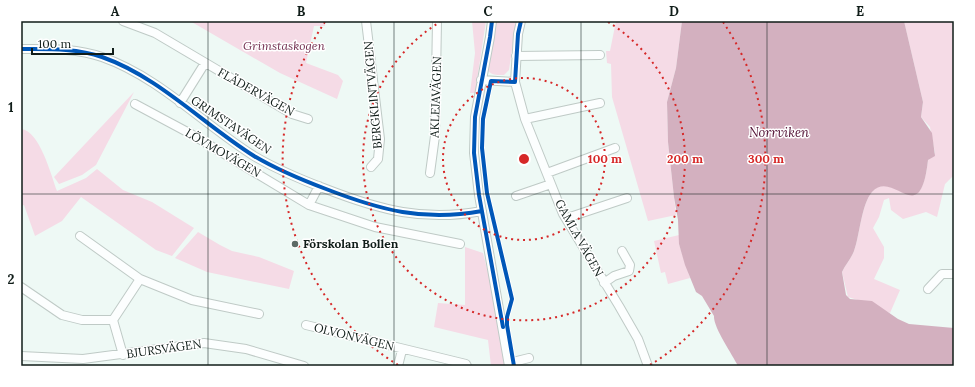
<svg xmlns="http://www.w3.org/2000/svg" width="975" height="387" viewBox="0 0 975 387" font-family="Lora,serif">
  <rect width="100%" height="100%" fill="#eef9f5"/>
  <path fill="#f5dbe6" d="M190 21H325V26H314L306 63 338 75 343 81 337 99 280 73Z
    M472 21H486L475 93H470L475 53Z
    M495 21H516L509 70 504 75C497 75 491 76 487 69Z
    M616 21H682L676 68 667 102 668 142 676 215 648 221 612 97 611 64 607 63 606 51H610Z
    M904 21H954V175L945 184 937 217 926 212 903 219 891 210 889 198 884 200 879 217 873 228 884 247V258L874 279 900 290 890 313 861 301 848 297 842 272C845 265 851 259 854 251 860 235 861 205 872 192 893 167 920 231 928 160L935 153 930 127 921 117 923 102Z
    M134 92 96 165 82 175 59 184 54 177Z
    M21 129C40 131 51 175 57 191L86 178 97 169 123 190 152 202 194 228 172 256 156 250 81 197 62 221 35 236 24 205 21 206Z
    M198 232 220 245 232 251 259 257 294 271 289 289 207 272 175 258Z
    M679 235V244L690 278 668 284 665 272 661 273 654 241Z
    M465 247 483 253 497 308 506 366H491L488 340 434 327 438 303 465 305Z"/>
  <path fill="#d3b0bf" d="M682 21H904L923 102 921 117 932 133 935 156 928 160C920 232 894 168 872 192 861 205 860 235 854 251 851 259 845 265 842 272L846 295 850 299 872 301 898 319 909 324 954 328V366H738C732 354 713 327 714 316L702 296 696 292 685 265 679 244 678 220 674 197 668 142 667 102 676 68Z"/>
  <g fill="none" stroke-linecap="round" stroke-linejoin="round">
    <defs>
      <path id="minor" d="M123 21 155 33 292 114 308 119
        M366 21 380 139 378 159 371 167
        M492 21 490 37 475 117 474 153 479 195 509 366
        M21 49C48 49 77 48 102 57 159 77 203 124 254 156 276 169 302 180 326 189 380 210 424 222 482 211
        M516 56 600 55
        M481 80 515 82 518 34 521 21
        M515 82 525 119 563 214 619 306 638 339 648 366
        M180 103 205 63
        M135 104 191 134 309 205 375 227 460 244
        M525 119 600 103
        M430 173 435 136 437 21
        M547 173 615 148
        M516 196 551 184
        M309 205 319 186
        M567 218 627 198
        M80 236 140 279
        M604 283 614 276 629 271 630 265 622 251
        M21 287 62 315 82 320H113L123 355
        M928 289 942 274H954
        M113 320 140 279 192 300 259 314
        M306 325 466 364 467 366
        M21 356 83 359 204 343 246 349 304 366
        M509 363 529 358
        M398 366 402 350"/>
    </defs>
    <use href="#minor" stroke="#bfcac6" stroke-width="10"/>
    <use href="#minor" stroke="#fcfefe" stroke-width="8"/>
    <defs>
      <path id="cycleway" d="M492 21 490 37 475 117 474 153 479 195 503 327
        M21 49C48 49 77 48 102 57 159 77 203 124 254 156 276 169 302 180 326 189 380 210 424 222 482 211
        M514 366 507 325V317L512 299 487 193 482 148 483 119 491 81 515 82 518 34 521 21"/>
    </defs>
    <use href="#cycleway" stroke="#fff" stroke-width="6"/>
    <use href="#cycleway" stroke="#0057b8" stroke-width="4"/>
  </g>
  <path fill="none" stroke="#101d19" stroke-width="1" stroke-opacity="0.55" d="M208 21V366M394 21V366M581 21V366M767 21V366M21 194H954"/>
  <g fill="none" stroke="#d62828" stroke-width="2" stroke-dasharray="2 4">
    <circle cx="524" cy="159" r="81"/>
    <path d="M608 22A161 161 0 1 1 440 22"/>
    <path d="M398 365A242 242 0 0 1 325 22M723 22A242 242 0 0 1 650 365"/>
  </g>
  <circle fill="#5e6a66" stroke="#fff" stroke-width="1.5" cx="295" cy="244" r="4"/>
  <g text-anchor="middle" stroke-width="3" stroke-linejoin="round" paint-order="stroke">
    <g font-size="12" font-style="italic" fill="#753253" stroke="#fff">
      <text x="284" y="50">Grimstaskogen</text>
    </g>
    <g font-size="12" fill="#101d19" stroke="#fff">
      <text transform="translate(256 92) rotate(29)" y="4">FLÄDERVÄGEN</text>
      <text transform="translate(373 95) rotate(-95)" y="4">BERGKLINTVÄGEN</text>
      <text transform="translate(436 97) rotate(-88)" y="4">AKLEJAVÄGEN</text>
      <text transform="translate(231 125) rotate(34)" y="4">GRIMSTAVÄGEN</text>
      <text transform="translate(223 153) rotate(30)" y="4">LÖVMOVÄGEN</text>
      <text transform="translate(579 238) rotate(61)" y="4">GAMLA VÄGEN</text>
      <text transform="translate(354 337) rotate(14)" y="4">OLVONVÄGEN</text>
      <text transform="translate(164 349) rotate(-8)" y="4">BJURSVÄGEN</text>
    </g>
    <g font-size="12" font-weight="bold" fill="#101d19" stroke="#fff" text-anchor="start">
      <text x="303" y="248">Förskolan Bollen</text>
    </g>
    <g font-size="13" font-style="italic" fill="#521034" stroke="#fff">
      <text x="779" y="137">Norrviken</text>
    </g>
  </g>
  <circle cx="524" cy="159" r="6" fill="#d62828" stroke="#fff" stroke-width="2"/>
  <g font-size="12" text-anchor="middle" font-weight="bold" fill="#d62828" stroke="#fff" stroke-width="3" stroke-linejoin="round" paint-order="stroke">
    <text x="605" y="163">100 m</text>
    <text x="685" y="163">200 m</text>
    <text x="766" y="163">300 m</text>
  </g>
  <rect width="975" height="387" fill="none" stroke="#ffffff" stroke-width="44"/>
  <path d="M32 48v6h81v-6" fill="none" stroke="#101d19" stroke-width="2"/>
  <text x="38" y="48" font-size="12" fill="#101d19" stroke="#ffffff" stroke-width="3" paint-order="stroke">100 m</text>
  <rect x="22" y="22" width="931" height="343" fill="none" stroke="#101d19" stroke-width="1.5"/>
  <g font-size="13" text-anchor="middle" font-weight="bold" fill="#101d19">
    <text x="115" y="16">A</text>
    <text x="301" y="16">B</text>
    <text x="488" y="16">C</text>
    <text x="674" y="16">D</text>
    <text x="860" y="16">E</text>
    <text x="11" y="112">1</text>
    <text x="11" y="284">2</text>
  </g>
</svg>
